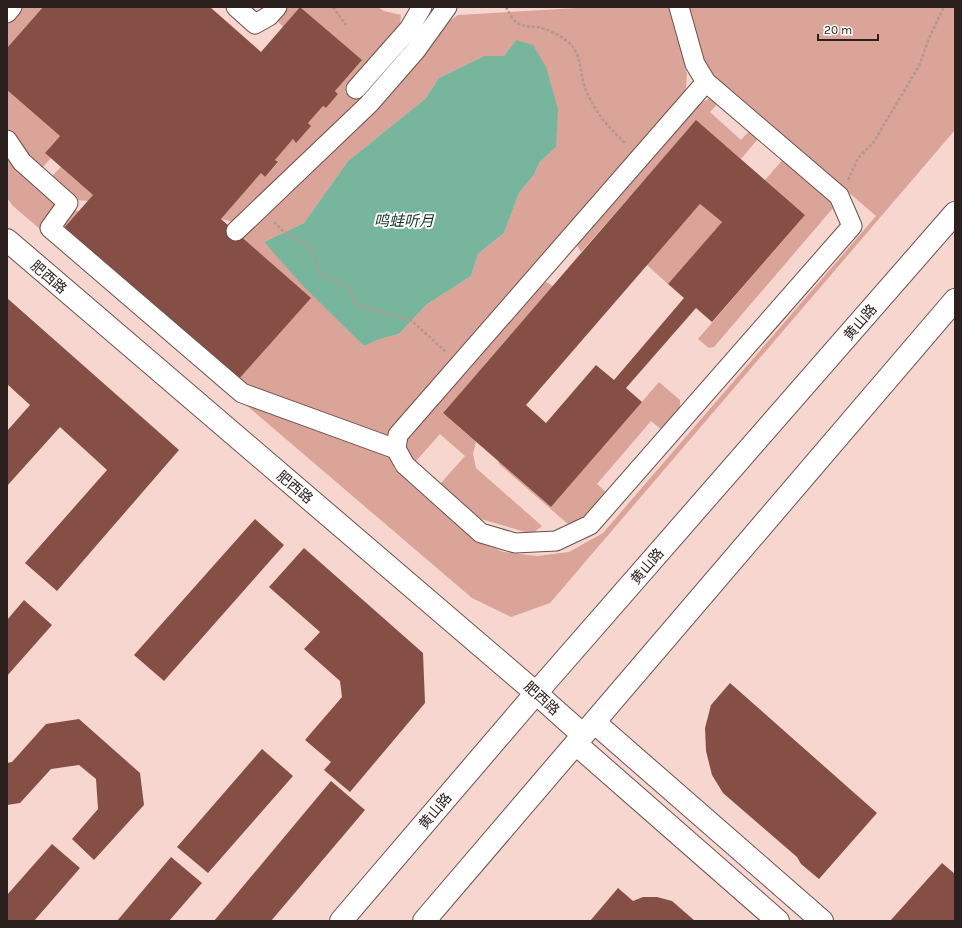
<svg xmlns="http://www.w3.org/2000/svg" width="962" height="928" viewBox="0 0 962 928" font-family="Karla,'Noto Sans SC',sans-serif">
  <rect width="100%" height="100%" fill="#f6d6cf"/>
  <path fill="#daa498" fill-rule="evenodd" d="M20 7H43L7 48V22Z
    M286 7H378L384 11 401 15 400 24 348 84 345 92 350 97 361 95 389 66 424 23 404 58 238 223 221 219 261 173 265 177 278 163 275 160 293 139 296 142 308 123 323 106 326 108 338 94 335 91 361 60 300 7 283 27 276 19Z
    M595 7H670L687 74 686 89 680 100 387 448 395 470 473 539 504 552 537 556 569 552 603 533 876 216 714 76 702 59 687 7H955V130L550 603 511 617 472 598 13 206 7 198V151L74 210 198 248H221L436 30 458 15ZM516 40 556 147 539 163 534 175 519 193 504 233 478 254 471 276 426 305 399 334 380 339 364 346 264 242 304 223 348 161 425 99 439 78 484 56H504Z
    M7 90 60 136 45 153 51 158 42 168 32 165 7 129Z
    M713 96 719 102 710 112 741 140 751 129 756 134 757 140 741 159 696 121 581 252 576 244 696 106Z
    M785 157 827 195 833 208 714 347 709 348 698 339 805 215 765 180Z
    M61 167 93 195 89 201 76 200 53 182 52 176Z
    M700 204 722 222 668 284 647 265Z
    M546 282 553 286 443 413 476 442 473 454 476 468 542 526 532 534 481 519 440 484 465 456 440 434 415 462C406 454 403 449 407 438L540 286Z
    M659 382 680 400V412L663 431 651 421 597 484 607 493 579 524H568L499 464 498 460 551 507Z"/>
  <path fill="#77b69d" d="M516 40 533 45 546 67 558 109 556 147 539 163 534 175 519 193 504 233 478 254 471 276 426 305 399 334 380 339 364 346 305 288 264 242 304 223 348 161 425 99 439 78 484 56H504Z"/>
  <path fill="#854f45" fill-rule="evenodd" d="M43 7H210L261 52 300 7 362 60 335 91 338 94 326 108 323 106 308 123 311 126 296 143 293 139 275 160 278 162 265 177 261 173 221 219 311 298 237 381 64 228 93 195 45 153 60 136 7 90V48Z
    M696 120 805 215 712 322 696 308 626 388 642 402 551 507 443 413ZM700 204 722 222 668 284 684 298 614 380 596 365 546 423 526 405Z
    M7 298 179 450 57 591 25 563 107 470 60 427 7 486V431L30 405 7 384Z
    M255 519 284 545 164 681 134 655Z
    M304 548 423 653 425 703 350 792 324 770 331 762 305 740 342 697 340 681 304 649 320 632 269 587Z
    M24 600 52 625 7 676V620Z
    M730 683 877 813 819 879 801 864 797 857 723 793 712 775 706 751 705 728 711 705Z
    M79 719 140 773 144 805 94 860 72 839 98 809 96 779 79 765 51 769 20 803 7 805V763L12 762 46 724Z
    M262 749 293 776 208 873 177 847Z
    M331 781 365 810 271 921H214Z
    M52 844 80 868 34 921H7V895Z
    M171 857 202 883 169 921H117Z
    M942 863 955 874V921H890Z
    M618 888 633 901 643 897H657L672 901 695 921H590Z"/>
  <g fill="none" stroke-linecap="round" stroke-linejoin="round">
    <defs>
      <path id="minor" d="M236 7 255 24 269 16 277 7
        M679 7 695 64 706 82 839 196 852 226 590 525 556 541 515 543 481 533 405 465 396 449 398 435 706 82
        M7 13 12 7
        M356 89 409 29 422 7
        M7 140 22 162 68 203 50 228 242 393 396 449
        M236 231 369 104 416 50 447 7"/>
      <path id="major" d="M7 240 536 693 583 735
        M594 722 822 921
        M576 744 778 921
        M341 921 536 693 955 213
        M424 921 955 300"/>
    </defs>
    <use href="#minor" stroke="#6b504b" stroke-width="21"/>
    <use href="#major" stroke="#6b504b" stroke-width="24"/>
    <path stroke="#b29893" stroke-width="2.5" stroke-dasharray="3 2" stroke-linecap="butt" d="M333 7 346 25
      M506 7C509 12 512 19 516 22 523 27 528 26 536 27 547 28 564 37 571 45 582 57 580 72 584 85 592 109 608 127 626 144
      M848 180 858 158 873 143 919 66 929 38 944 7
      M274 222 284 232 312 248 320 274 349 287 356 305 412 321 446 352"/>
    <use href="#minor" stroke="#fff" stroke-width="19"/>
    <use href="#major" stroke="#fff" stroke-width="22"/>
  </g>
  <g text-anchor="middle" stroke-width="4" stroke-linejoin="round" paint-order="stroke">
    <g font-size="14" fill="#2c201e" stroke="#fff">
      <text transform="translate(49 277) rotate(41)" y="5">肥西路</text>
      <text transform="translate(860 322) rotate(-49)" y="5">黄山路</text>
      <text transform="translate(295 487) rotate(40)" y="5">肥西路</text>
      <text transform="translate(647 566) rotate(-49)" y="5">黄山路</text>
      <text transform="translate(542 698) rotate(42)" y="5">肥西路</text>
      <text transform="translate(435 811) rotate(-50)" y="5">黄山路</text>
    </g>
    <g font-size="15" font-style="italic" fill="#143327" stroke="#fff">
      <text x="404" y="226">鸣蛙听月</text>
    </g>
  </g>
  <rect width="962" height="928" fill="none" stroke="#2c201e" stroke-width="16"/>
  <path d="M818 34v6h60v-6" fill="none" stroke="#2c201e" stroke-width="2"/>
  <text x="824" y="34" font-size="12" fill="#2c201e" stroke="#ffffff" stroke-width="3" paint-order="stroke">20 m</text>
</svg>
